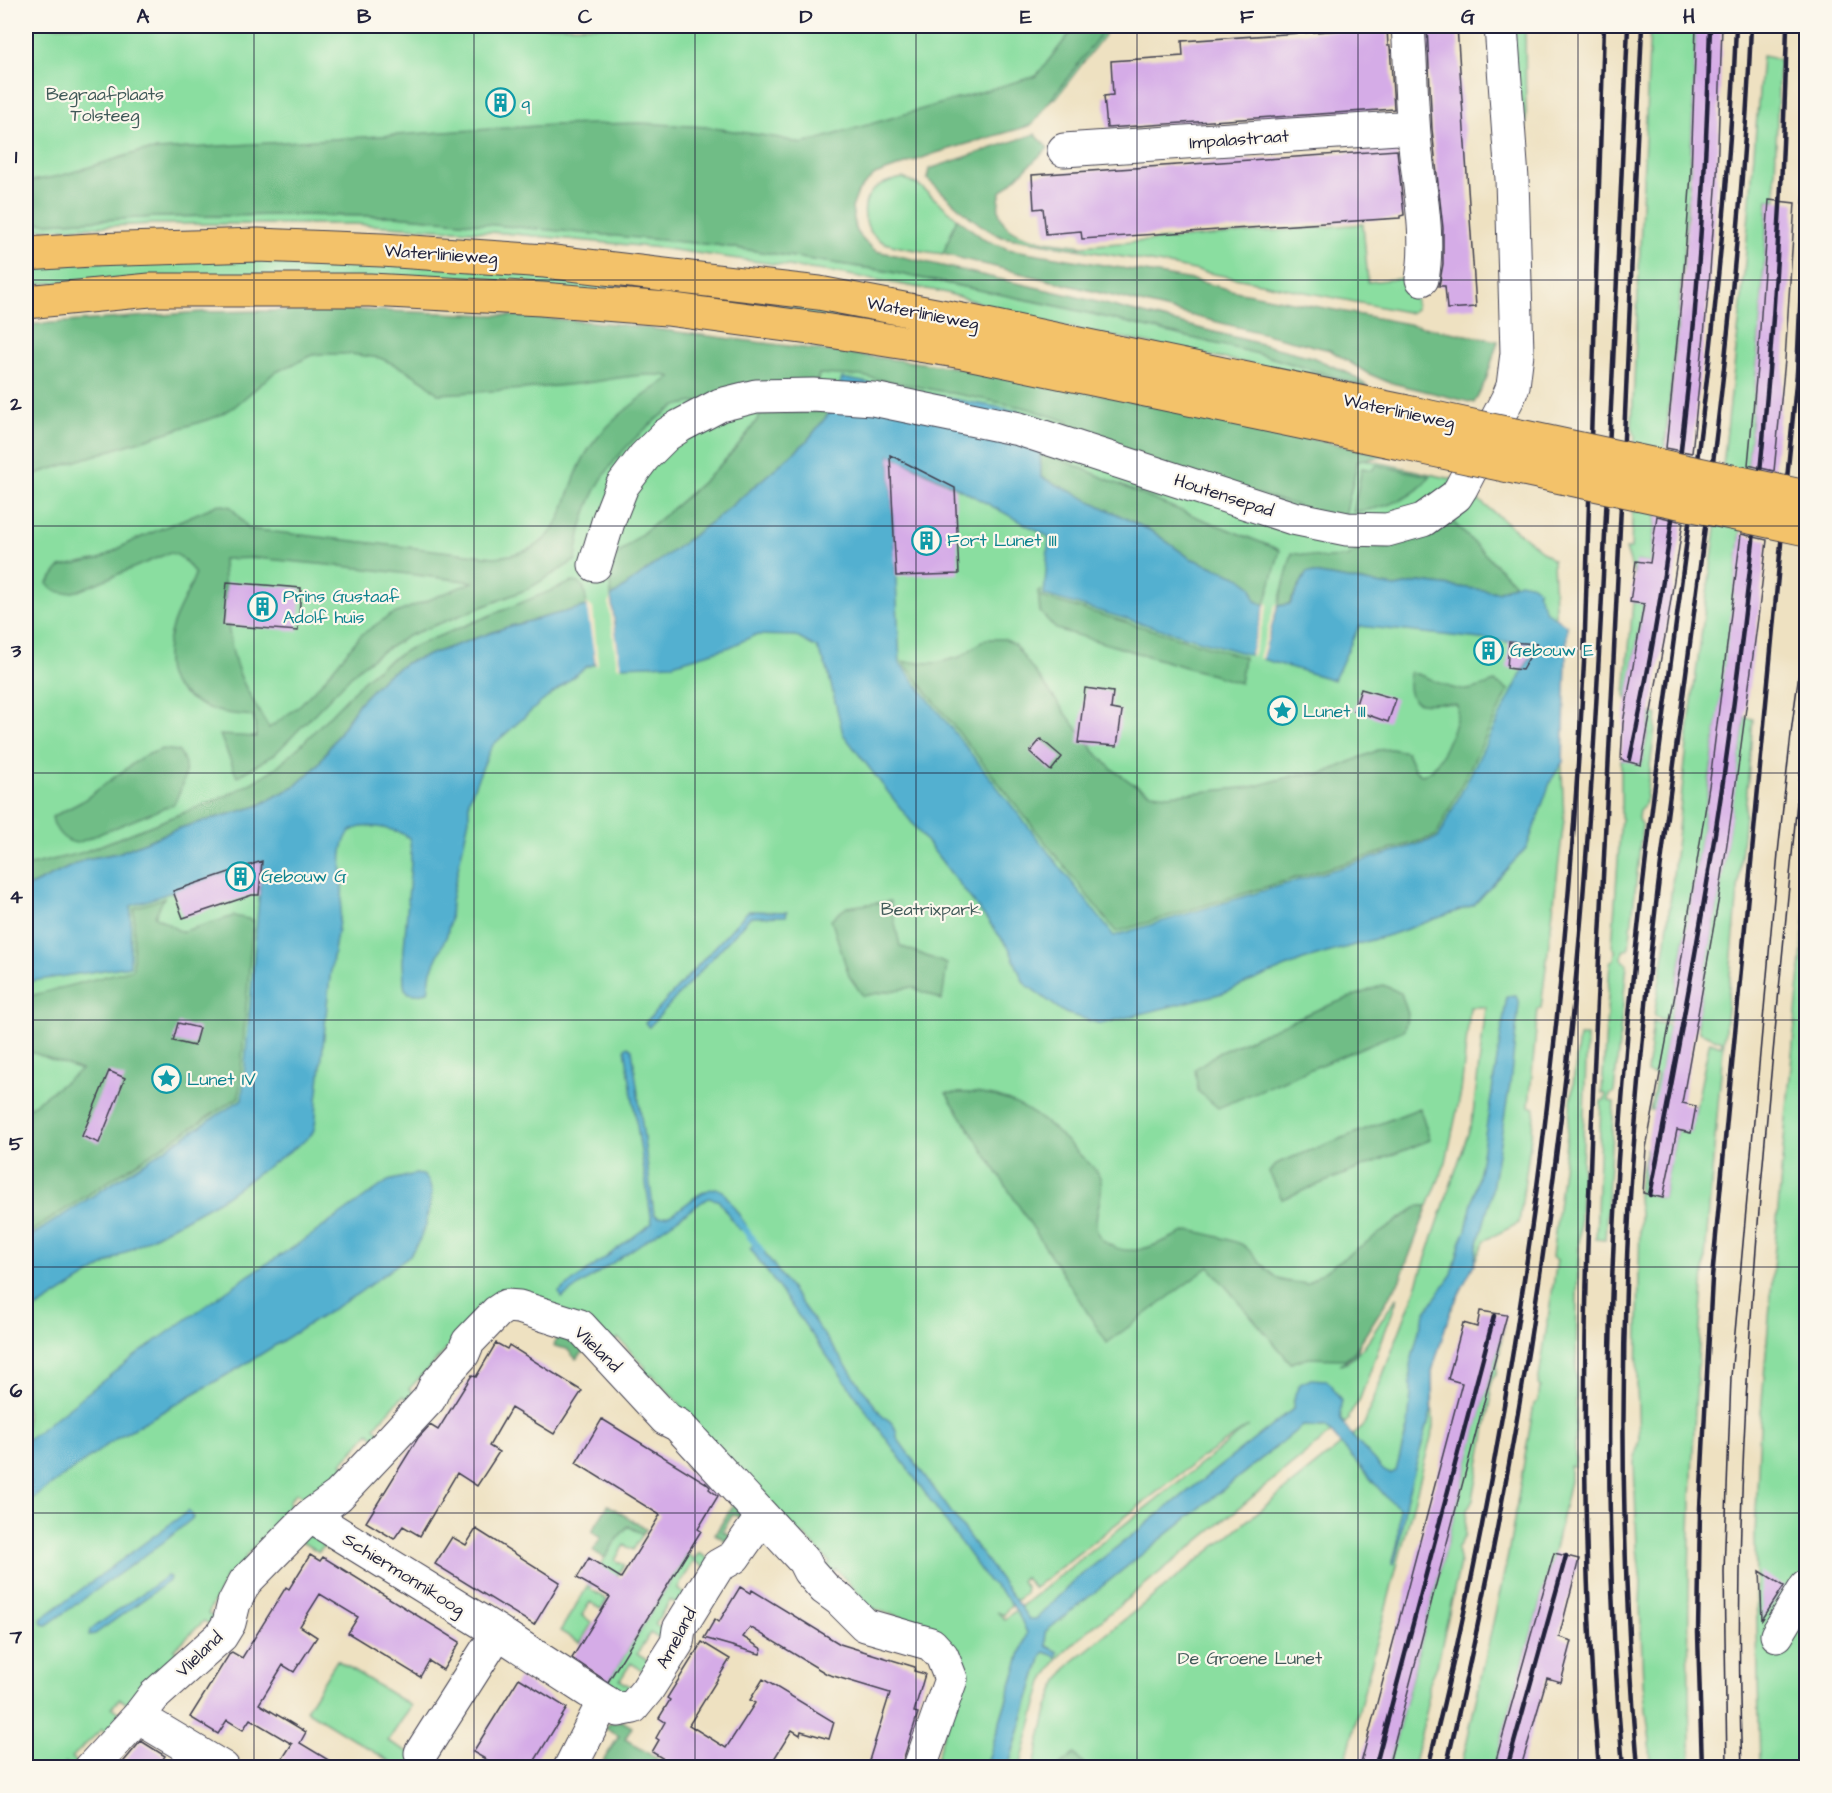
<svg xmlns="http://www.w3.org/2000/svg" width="1832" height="1793" viewBox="0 0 1832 1793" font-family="'Architects Daughter',sans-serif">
  <rect width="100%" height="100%" fill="#fbf7ec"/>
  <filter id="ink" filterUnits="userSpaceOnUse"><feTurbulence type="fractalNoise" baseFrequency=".0167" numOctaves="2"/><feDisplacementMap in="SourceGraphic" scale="12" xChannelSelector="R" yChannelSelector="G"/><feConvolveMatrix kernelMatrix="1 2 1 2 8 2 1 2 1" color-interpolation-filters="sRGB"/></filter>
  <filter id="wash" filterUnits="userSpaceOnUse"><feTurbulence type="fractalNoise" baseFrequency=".008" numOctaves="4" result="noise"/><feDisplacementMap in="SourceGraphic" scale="24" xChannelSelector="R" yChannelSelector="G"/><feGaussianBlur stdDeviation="1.35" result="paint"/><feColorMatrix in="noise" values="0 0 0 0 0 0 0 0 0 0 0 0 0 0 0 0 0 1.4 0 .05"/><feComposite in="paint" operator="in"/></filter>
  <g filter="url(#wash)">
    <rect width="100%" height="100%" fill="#eee1c1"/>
    <path fill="#8adea0" stroke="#56806e" stroke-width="1.5" fill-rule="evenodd" d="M26 26H1111L1056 98 827 160 26 189Z
      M1512 26H1525L1526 118 1523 169Z
      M1650 26H1696C1692 206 1674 384 1650 563L1637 561 1634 575 1626 549H1631L1635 436 1632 426Z
      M1762 56 1779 59 1775 177 1776 200H1768C1753 476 1719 750 1670 1022L1654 1016 1666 941 1690 716 1715 536 1742 297Z
      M903 178 920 186 957 218 943 254C926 251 899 249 883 242 864 233 858 206 873 190 880 183 893 180 903 178Z
      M277 215 395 216 617 235 716 245 886 271 1062 307 1185 335 1263 355 1370 388 1056 325 943 292 838 273 660 248 504 233 353 224H153L26 230V224L157 217Z
      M1363 224 1368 282 1415 277 1416 309 1411 313 1174 266 1077 249 1082 246Z
      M184 259 443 264 876 315 1016 352 107 279 26 285V265Z
      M764 343 1106 401 1452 479 1553 560 1564 820 1541 1008 1538 1009 1529 1106 1535 1108 1519 1223 1485 1240 1446 1321 1432 1371 1433 1430 1344 1767 1035 1768 1034 1765C1043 1730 1047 1690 1072 1662L1363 1427 1413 1296 1472 1122 1486 1007H1470L1461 1092 1446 1162 1428 1206H1418L1394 1223 1357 1353 1340 1364C1362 1362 1382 1314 1398 1297L1360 1399 1349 1416V1419L1344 1424 1340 1418 1341 1415 1293 1401V1409L1075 1580 1036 1619 1027 1633 986 1767H934L961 1675 912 1629 914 1621 874 1609 872 1614 859 1605 864 1600 836 1569 825 1579 820 1573 830 1563 802 1533 796 1538 674 1411 680 1405 652 1374 641 1384 636 1378 646 1368 618 1338 612 1344 501 1293 409 1389 415 1395 409 1401 403 1396 375 1427 386 1437 380 1443 369 1433 342 1463 347 1469 307 1500 297 1492 289 1501 292 1514 280 1531 273 1526 245 1557 251 1562 235 1580 227 1576 208 1614 221 1621 218 1628 204 1621 174 1650 180 1656 128 1704 120 1699 112 1707 120 1713 108 1734 102 1729 72 1757 81 1767H70L66 1763 61 1767H26V353L415 344ZM1249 1426 1005 1619 997 1612 1004 1615 1008 1608 1025 1593 1026 1587 1021 1581 1024 1577 1034 1588 1198 1460Z
      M1633 602 1644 604 1627 700 1625 695Z
      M1652 713 1657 714 1645 804 1639 810 1638 819 1642 826 1629 948 1623 951 1622 959 1627 964 1614 1093 1610 1094 1609 1101 1614 1102 1605 1240 1596 1239 1601 1101 1605 1100 1606 1094 1602 1093 1610 962 1614 959 1615 950 1612 946 1621 817V760L1641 764Z
      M1745 717 1753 719C1725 1068 1677 1417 1691 1767H1651L1650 1742 1643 1684 1640 1604 1641 1583 1637 1548 1634 1462 1639 1439 1637 1385 1640 1212C1634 1192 1642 1169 1646 1148L1643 1193 1663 1198 1677 1130 1691 1132 1709 1044 1710 1042 1721 1046 1722 1041 1699 1032 1697 1019 1719 897Z
      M1806 907V1767L1760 1768 1755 1536 1760 1425 1782 1161Z
      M1653 1021 1669 1026 1654 1110H1650L1657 1075 1647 1073Z
      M1579 1036H1587L1577 1298 1575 1460 1574 1466H1570V1481L1554 1553 1494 1767 1461 1768 1508 1555 1534 1404 1538 1401 1540 1387 1538 1384 1557 1260 1552 1257Z
      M1504 1324 1496 1375C1488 1382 1490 1391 1491 1400L1473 1499 1467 1510 1465 1536 1457 1549 1460 1564 1437 1666 1428 1686V1705L1413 1767 1388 1768Z
      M1302 1426 1326 1427 1331 1433 1084 1634 1057 1659 1043 1682 1020 1767 1008 1768 1042 1655 1045 1651 1058 1653 1046 1646 1045 1632Z
      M628 1526 643 1534 633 1550 624 1545 615 1560 624 1565 614 1581 594 1575 616 1540Z
      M305 1533 345 1552 342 1557 323 1546 319 1552 296 1539Z
      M699 1553 713 1562 709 1570 694 1561 677 1589 691 1598 685 1608 670 1600 655 1624 673 1635 668 1644 650 1633 637 1654 651 1663 645 1672 631 1663 620 1680 635 1689 623 1696 606 1685 687 1554 694 1559Z
      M589 1584 592 1585 590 1589 607 1600 601 1609 590 1602 582 1615 592 1623 580 1643 560 1631Z
      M337 1660 411 1706 388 1741 422 1759 417 1767H399L306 1710Z"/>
    <path fill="#6fbd86" stroke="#487060" stroke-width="1.5" fill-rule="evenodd" d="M1076 26H1107L1032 125 936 153 875 175 864 185 858 192 852 208 856 230 864 241 876 251 890 254 1069 295 1312 357 1350 374 1370 388 1263 355 1062 307 886 271 716 245 395 216 277 215 157 217 26 224V182L60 176 142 151 553 125 641 123 707 127 780 138 802 144 1036 76Z
      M1035 134 1048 148 1001 192C985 241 1051 241 1082 246L1077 249 1002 237C974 225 951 199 927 179L929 169Z
      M957 218 985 240 1008 249 1193 280 1235 291 1498 341 1486 380 1474 403 1388 382 1367 373 1330 350 943 254Z
      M357 310 520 316 615 324 1007 374 1391 456 1358 460 1344 520 1066 435 1069 422 1026 408 972 397 861 376 819 374 816 388C786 391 755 395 725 399 709 401 689 401 675 407 663 413 651 424 642 432 602 468 581 507 576 560L528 589 410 635 380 653 359 668 275 754 237 777 220 735 256 737 254 716C242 715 229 714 217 711 202 707 174 692 169 676 165 663 167 643 171 630 176 610 189 594 195 574 188 564 182 554 169 553L78 591C64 594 58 594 47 584L60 567 100 559 130 542 219 504 231 507 249 529 494 557C576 552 556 491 594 442 615 415 643 396 671 377 648 370 602 382 576 384 530 389 484 392 438 394L425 382 406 370 380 358 350 354H320L313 355 274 373 234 407 216 417 26 477V325L203 312ZM256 558 360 568 473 582 389 616 361 635 323 681 299 706 269 728C256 706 240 682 234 657 226 625 224 591 223 559Z
      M831 411 806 442 722 514 611 597 609 562C661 515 723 475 761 414Z
      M1040 450 1159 502 1280 550 1265 605 1255 601 1239 577 1190 558 1153 532 1041 477Z
      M1377 465 1430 476C1413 501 1381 509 1353 512L1362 468 1372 470Z
      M1453 522 1515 584 1498 592 1420 582 1395 587 1307 572 1289 604 1278 606 1292 553 1324 558 1347 557 1368 543Z
      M572 582 579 583 584 588 587 606 507 627 406 663 384 677 359 703 317 766 295 786 258 806 180 828 118 853 86 859 26 888V866L81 853 226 796 253 782 274 769 301 745 365 679 382 665 410 648Z
      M1041 590V597L1244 657 1240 683 1056 629 1040 612 1038 591Z
      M986 639H1004L1014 644 1094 751 1111 768 1132 783 1151 793 1168 795 1252 787 1300 774H1322L1378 750 1391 749 1407 752 1415 770 1421 775C1426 774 1430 772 1433 768 1443 756 1460 719 1457 705 1432 697 1403 719 1410 672 1428 676 1444 688 1462 690 1472 691 1485 685 1495 682L1509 690 1436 836 1116 932 903 662 936 663 960 657Z
      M162 749 178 751C193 767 182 787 174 804L77 843C63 842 54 829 52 817L81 802 142 757Z
      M164 898 155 916 181 932 234 916 253 920 239 1097 26 1235V1110L81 1070 34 1053 26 1052V997L133 969 134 908Z
      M890 901 900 946 947 964 942 1000 912 987 863 996 849 976 831 919 847 907Z
      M1383 985 1401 993 1408 1014 1404 1030 1218 1108 1198 1091 1195 1069 1218 1053 1319 1009Z
      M946 1093C958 1093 971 1092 983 1094 1021 1099 1052 1125 1078 1153 1085 1160 1099 1170 1101 1181 1105 1200 1085 1228 1105 1242 1128 1258 1150 1248 1173 1237 1178 1235 1185 1231 1190 1231 1196 1230 1238 1242 1243 1245 1255 1253 1266 1273 1279 1279 1286 1283 1299 1282 1306 1284L1419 1206H1428L1400 1280 1355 1351 1345 1359 1305 1358 1291 1363 1209 1267 1107 1343Z
      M1420 1108 1430 1140 1282 1199 1269 1172 1278 1163Z
      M558 1331 588 1348 576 1359 567 1349 554 1346Z
      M738 1497 747 1522 733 1514 723 1531 730 1535 726 1541 715 1534Z
      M608 1505 646 1529 643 1534 628 1526 616 1540 605 1558 593 1551 601 1537 592 1531Z
      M622 1721 632 1727 625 1739 664 1763 661 1767 626 1768 603 1761 619 1736 605 1728 610 1723Z
      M1074 1754 1086 1767H1058Z"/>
    <path fill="#52b0d0" stroke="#3a6986" stroke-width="1.5" d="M842 378 1013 410 1042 418 1040 450 1041 477 1125 518 1153 532 1190 558 1239 577 1252 587 1255 601 1265 605 1250 655 1044 595 1049 537 962 490 890 455 900 663 1114 936 1438 838 1536 645 1359 626 1334 680 1262 659 1278 606 1290 604 1307 572 1395 587 1420 582 1498 592 1520 582 1533 585 1539 590 1537 592 1546 611 1567 626 1563 762 1551 780 1527 847 1474 905 1396 933 1303 960 1223 993 1101 1024 1065 1013 1024 983 1009 948 843 734 827 668 817 648 795 636 755 635 730 647 673 664 620 666 611 597 722 514 806 442 831 411Z
      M587 606 590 609 595 664 586 667 538 705 493 745 490 750 469 799V819L451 901 450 920 447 935 431 971 428 992 416 994 409 993 405 989 404 984 403 961 411 862 410 839C399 828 356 819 347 836 337 854 344 880 342 899 339 928 332 957 329 986 325 1024 322 1062 317 1100 316 1110 317 1124 313 1132 311 1136 306 1139 303 1142L220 1200 124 1253 26 1315V1239L242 1099 262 861 131 906 130 966 26 982V888L86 859 118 853 180 828 258 806 295 786 317 766 359 703 384 677 406 663 507 627Z
      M748 911 787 912 786 916 750 917 649 1027 645 1023Z
      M1516 995 1519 1004 1510 1084 1490 1201 1477 1247 1474 1264 1450 1312 1432 1371V1409L1406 1500 1400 1540 1394 1565 1392 1564 1398 1542 1399 1508 1386 1497 1326 1427 1302 1426 1045 1632 1046 1646 1058 1652 1056 1657 1045 1652 1042 1655 1008 1767H986L1027 1633C1019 1611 1007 1595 988 1581L750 1248 757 1242 883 1417C891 1420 898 1429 897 1438L1021 1608 1029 1619H1036L1075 1580 1293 1409 1295 1394 1300 1384 1311 1379 1325 1380 1331 1384 1341 1401 1340 1419 1352 1436 1384 1471 1390 1474 1396 1471 1408 1425 1411 1393 1410 1366 1419 1330 1426 1311 1452 1274 1461 1241 1466 1230 1480 1167 1507 996Z
      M628 1046 632 1049 654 1214 659 1217C680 1216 694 1191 716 1188L723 1191 746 1225V1228L739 1230 718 1200 708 1198 561 1298 559 1292 652 1223 625 1048Z
      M415 1174 423 1175 429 1182 432 1193 426 1225 419 1241 410 1255 359 1293 239 1368 120 1436 26 1503V1441L132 1358 249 1275 303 1241 388 1181Z
      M188 1511 194 1517 165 1541 47 1625 42 1624 41 1619 45 1616Z
      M167 1576 170 1577 169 1581 95 1634 89 1635 90 1630Z"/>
    <path fill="#eee1c1" d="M610 595 621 669 617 666 609 606Z
      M1266 602 1268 605 1253 656 1250 655Z
      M586 603 593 608 598 664 596 667Z
      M1278 603 1262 659 1259 658 1275 605Z"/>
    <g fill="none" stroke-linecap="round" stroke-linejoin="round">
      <path stroke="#52b0d0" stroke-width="7" d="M741 1224 761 1251"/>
    </g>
    <g id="blocks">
      <path fill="#d5ace7" d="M1427 26H1457L1476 307 1447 309 1445 286H1439L1443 264V228L1432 129Z
        M1696 26H1722L1717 176 1709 285 1692 453 1666 448 1683 283 1691 174Z
        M1387 27 1388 46H1390L1394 109 1107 128 1104 96 1113 95 1111 61 1183 56 1182 41Z
        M1397 150 1404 215 1400 216V218L1082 239 1081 231 1046 234 1043 208 1034 209 1032 175Z
        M1769 200 1795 203 1785 360 1774 471 1748 465 1758 357Z
        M890 455 955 488 959 574 896 576Z
        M1657 516 1683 522 1666 631 1641 765 1621 760 1623 723 1644 604 1630 602 1636 561 1650 563Z
        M1741 534 1767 540 1758 618 1736 783 1719 897 1682 1103 1696 1106 1691 1133 1677 1130 1663 1198 1643 1193 1646 1148 1680 968 1710 780Z
        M227 582 301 588 298 631 223 625Z
        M1509 642 1537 644 1522 670 1507 668Z
        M1085 688 1113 692 1111 709 1122 711 1117 746 1078 743Z
        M1361 689 1396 699 1388 722 1354 710Z
        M1041 739 1062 757 1051 771 1030 752Z
        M262 861 259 895H252L183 918 173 891Z
        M178 1023 199 1028 194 1046 173 1041Z
        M109 1071 125 1078 99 1143 82 1136Z
        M1480 1311 1507 1315 1500 1341 1388 1767H1360L1462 1383 1448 1379 1463 1323 1477 1327Z
        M496 1343 507 1349 509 1345 582 1391 554 1434 511 1408 489 1446 499 1452 477 1486 457 1473 420 1536 403 1526 394 1539 366 1522 418 1438 430 1425 438 1430 472 1375 476 1377Z
        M602 1419 706 1483 710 1487 709 1489 718 1496 698 1529 701 1531 608 1682 572 1658 610 1597 577 1578 589 1558 621 1578 660 1515 576 1463Z
        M476 1529 560 1582 534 1625 435 1564 452 1537 466 1545Z
        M1554 1553 1579 1559 1559 1637 1572 1641 1561 1682 1547 1678 1521 1767H1494Z
        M310 1555 320 1561 323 1557 460 1642 443 1670 429 1661 420 1677 348 1633 358 1617 320 1594 300 1626 317 1637 294 1672 283 1665 259 1704 306 1732 300 1743 340 1767H277L292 1744 250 1719 243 1730 227 1720 218 1734 190 1717 230 1653 232 1652 242 1658 286 1587 289 1589Z
        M1760 1571 1784 1586 1762 1620Z
        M740 1587 750 1593 752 1590 840 1644 915 1667 914 1671 925 1674 914 1712 918 1713 901 1767H867L890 1693 827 1674 750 1627 743 1637 762 1649 760 1654 704 1638 715 1619 719 1622Z
        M702 1642 730 1659 689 1725 726 1748 755 1703 750 1700 763 1679 834 1722 829 1739 801 1731 800 1735 792 1730 769 1767H677L652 1752 659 1740 656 1738 665 1722 659 1718 670 1700 667 1698Z
        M519 1678 567 1708 531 1767H482L487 1760 473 1752Z
        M141 1741 165 1756 158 1767H119Z"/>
    </g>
  </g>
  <g filter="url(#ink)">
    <use href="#blocks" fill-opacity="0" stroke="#413f4f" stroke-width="1.5"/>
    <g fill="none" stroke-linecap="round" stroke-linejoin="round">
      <defs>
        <path id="minor" d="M1408 26C1411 65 1411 106 1415 145 1419 188 1430 236 1422 279
          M1064 150 1413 127
          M595 565 609 519 622 486 644 457 666 435 680 426 720 405 756 396 813 395 873 399 1019 429 1293 518 1347 529 1387 530 1423 520 1456 496 1461 488 1509 396 1513 386 1517 353 1512 179 1501 26
          M310 1516 498 1632 604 1701
          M1777 1635 1806 1587
          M138 1717 223 1768
          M421 1753 498 1632
          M91 1768 138 1717 154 1696 221 1636 229 1623 234 1603 245 1582 310 1516 338 1496 392 1439 429 1399 436 1384 463 1354 468 1342 497 1312 506 1306 519 1307 580 1326 666 1419 678 1425 804 1561 809 1571 825 1589 840 1600 865 1625 931 1644 942 1656 951 1679 921 1764 922 1768
          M570 1768 604 1701 618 1710 633 1707 647 1690 677 1643 679 1629 718 1566 734 1557 762 1517"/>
        <path id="major" d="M26 254 91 250 258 245 382 250 545 261 819 293 967 321 1402 411
          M26 302 150 290H370L541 299 667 309 817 329 963 352 1396 442"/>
      </defs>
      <use href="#minor" stroke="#413f4f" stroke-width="35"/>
      <use href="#major" stroke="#413f4f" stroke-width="35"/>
      <use href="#minor" stroke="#fff" stroke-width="33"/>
      <use href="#major" stroke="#f3c26a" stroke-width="33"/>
      <path stroke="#22223b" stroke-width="1.5" d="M1727 1768 1724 1572 1731 1377 1778 853 1792 725 1806 621
        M1742 1768C1729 1444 1767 1123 1797 802L1806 725"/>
      <path stroke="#22223b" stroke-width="4.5" d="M1630 759C1682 519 1704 271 1710 26
        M1650 1195C1677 1057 1703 919 1723 781 1759 530 1781 278 1787 26
        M1375 1768 1494 1316
        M1428 1768C1519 1405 1565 1035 1584 662L1604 26
        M1446 1768C1500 1538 1540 1307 1566 1073 1588 880 1598 686 1607 492 1614 337 1622 181 1628 26
        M1507 1768 1566 1556
        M1599 1768C1574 1485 1587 1201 1601 918 1615 621 1631 323 1642 26
        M1623 1768C1602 1525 1606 1281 1627 1039 1657 700 1723 366 1736 26
        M1638 1768C1622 1578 1619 1387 1630 1197 1635 1118 1643 1039 1650 960 1659 867 1673 774 1685 681 1714 463 1742 245 1751 26
        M1702 1768 1698 1633 1700 1508 1712 1278 1797 373 1806 177"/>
      <defs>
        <path id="major-bridge" d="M1402 411 1806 497
          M1396 442 1806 529"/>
      </defs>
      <use href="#major-bridge" stroke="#413f4f" stroke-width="35" stroke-linecap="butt"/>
      <use href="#major-bridge" stroke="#f3c26a" stroke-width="33"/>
    </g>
  </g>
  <path fill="none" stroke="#22223b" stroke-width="1.5" stroke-opacity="0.55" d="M254 26V1768M474 26V1768M695 26V1768M916 26V1768M1137 26V1768M1358 26V1768M1578 26V1768M26 280H1806M26 526H1806M26 773H1806M26 1020H1806M26 1267H1806M26 1513H1806"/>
  <defs>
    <symbol id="building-ring" viewBox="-11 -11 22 22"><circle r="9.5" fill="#fbf7ec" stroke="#0f9aa8" stroke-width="1.5"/><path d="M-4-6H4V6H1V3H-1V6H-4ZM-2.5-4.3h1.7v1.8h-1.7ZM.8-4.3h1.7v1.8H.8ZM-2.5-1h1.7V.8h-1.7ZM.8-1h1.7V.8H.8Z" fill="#0f9aa8"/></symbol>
    <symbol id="sight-ring" viewBox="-11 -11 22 22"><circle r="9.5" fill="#fbf7ec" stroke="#0f9aa8" stroke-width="1.5"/><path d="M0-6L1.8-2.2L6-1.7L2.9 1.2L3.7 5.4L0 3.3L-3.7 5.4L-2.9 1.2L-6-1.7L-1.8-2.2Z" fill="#0f9aa8"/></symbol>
  </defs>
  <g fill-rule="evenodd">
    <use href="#building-ring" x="484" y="86" width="33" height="33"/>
    <use href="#building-ring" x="910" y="524" width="33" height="33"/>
    <use href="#building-ring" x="246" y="590" width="33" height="33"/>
    <use href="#building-ring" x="1472" y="634" width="33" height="33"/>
    <use href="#sight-ring" x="1266" y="694" width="33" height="33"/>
    <use href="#building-ring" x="224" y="860" width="33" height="33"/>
    <use href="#sight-ring" x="150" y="1062" width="33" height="33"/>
  </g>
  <g text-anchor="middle" stroke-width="4.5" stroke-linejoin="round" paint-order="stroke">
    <g font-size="18" fill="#415a59" stroke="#fbf7ec">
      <text x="105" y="100">Begraafplaats<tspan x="105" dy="21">Tolsteeg</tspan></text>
      <text x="931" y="915">Beatrixpark</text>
      <text x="1250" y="1664">De Groene Lunet</text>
    </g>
    <g font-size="18" fill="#0d838f" stroke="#fbf7ec" text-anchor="start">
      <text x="521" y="108">q</text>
      <text x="947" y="546">Fort Lunet III</text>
      <text x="283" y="602">Prins Gustaaf<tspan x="283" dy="21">Adolf huis</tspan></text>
      <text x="1510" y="656">Gebouw E</text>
      <text x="1303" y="717">Lunet III</text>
      <text x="261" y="882">Gebouw G</text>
      <text x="187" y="1085">Lunet IV</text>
    </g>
    <g font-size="18" fill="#22223b" stroke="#fbf7ec">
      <text transform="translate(1239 139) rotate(-4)" y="6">Impalastraat</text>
      <text transform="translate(441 254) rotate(4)" y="6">Waterlinieweg</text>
      <text transform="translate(923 313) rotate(11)" y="6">Waterlinieweg</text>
      <text transform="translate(1399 411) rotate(12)" y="6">Waterlinieweg</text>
      <text transform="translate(1224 495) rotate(18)" y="6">Houtensepad</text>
      <text transform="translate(598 1349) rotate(44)" y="6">Vlieland</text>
      <text transform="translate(404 1574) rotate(32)" y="6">Schiermonnikoog</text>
      <text transform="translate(676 1638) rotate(-62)" y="6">Ameland</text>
      <text transform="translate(199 1654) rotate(-44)" y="6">Vlieland</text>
    </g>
  </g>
  <rect width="1832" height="1793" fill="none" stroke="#fbf7ec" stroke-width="66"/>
  <rect x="33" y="33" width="1766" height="1727" fill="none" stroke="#22223b" stroke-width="2"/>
  <g font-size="20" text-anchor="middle" font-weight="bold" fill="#22223b">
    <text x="143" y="23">A</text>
    <text x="364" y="23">B</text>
    <text x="585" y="23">C</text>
    <text x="806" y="23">D</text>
    <text x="1026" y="23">E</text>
    <text x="1247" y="23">F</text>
    <text x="1468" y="23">G</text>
    <text x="1689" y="23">H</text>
    <text x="16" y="163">1</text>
    <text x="16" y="410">2</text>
    <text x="16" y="657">3</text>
    <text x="16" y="903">4</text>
    <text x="16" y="1150">5</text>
    <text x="16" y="1397">6</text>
    <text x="16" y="1643">7</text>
  </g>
</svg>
